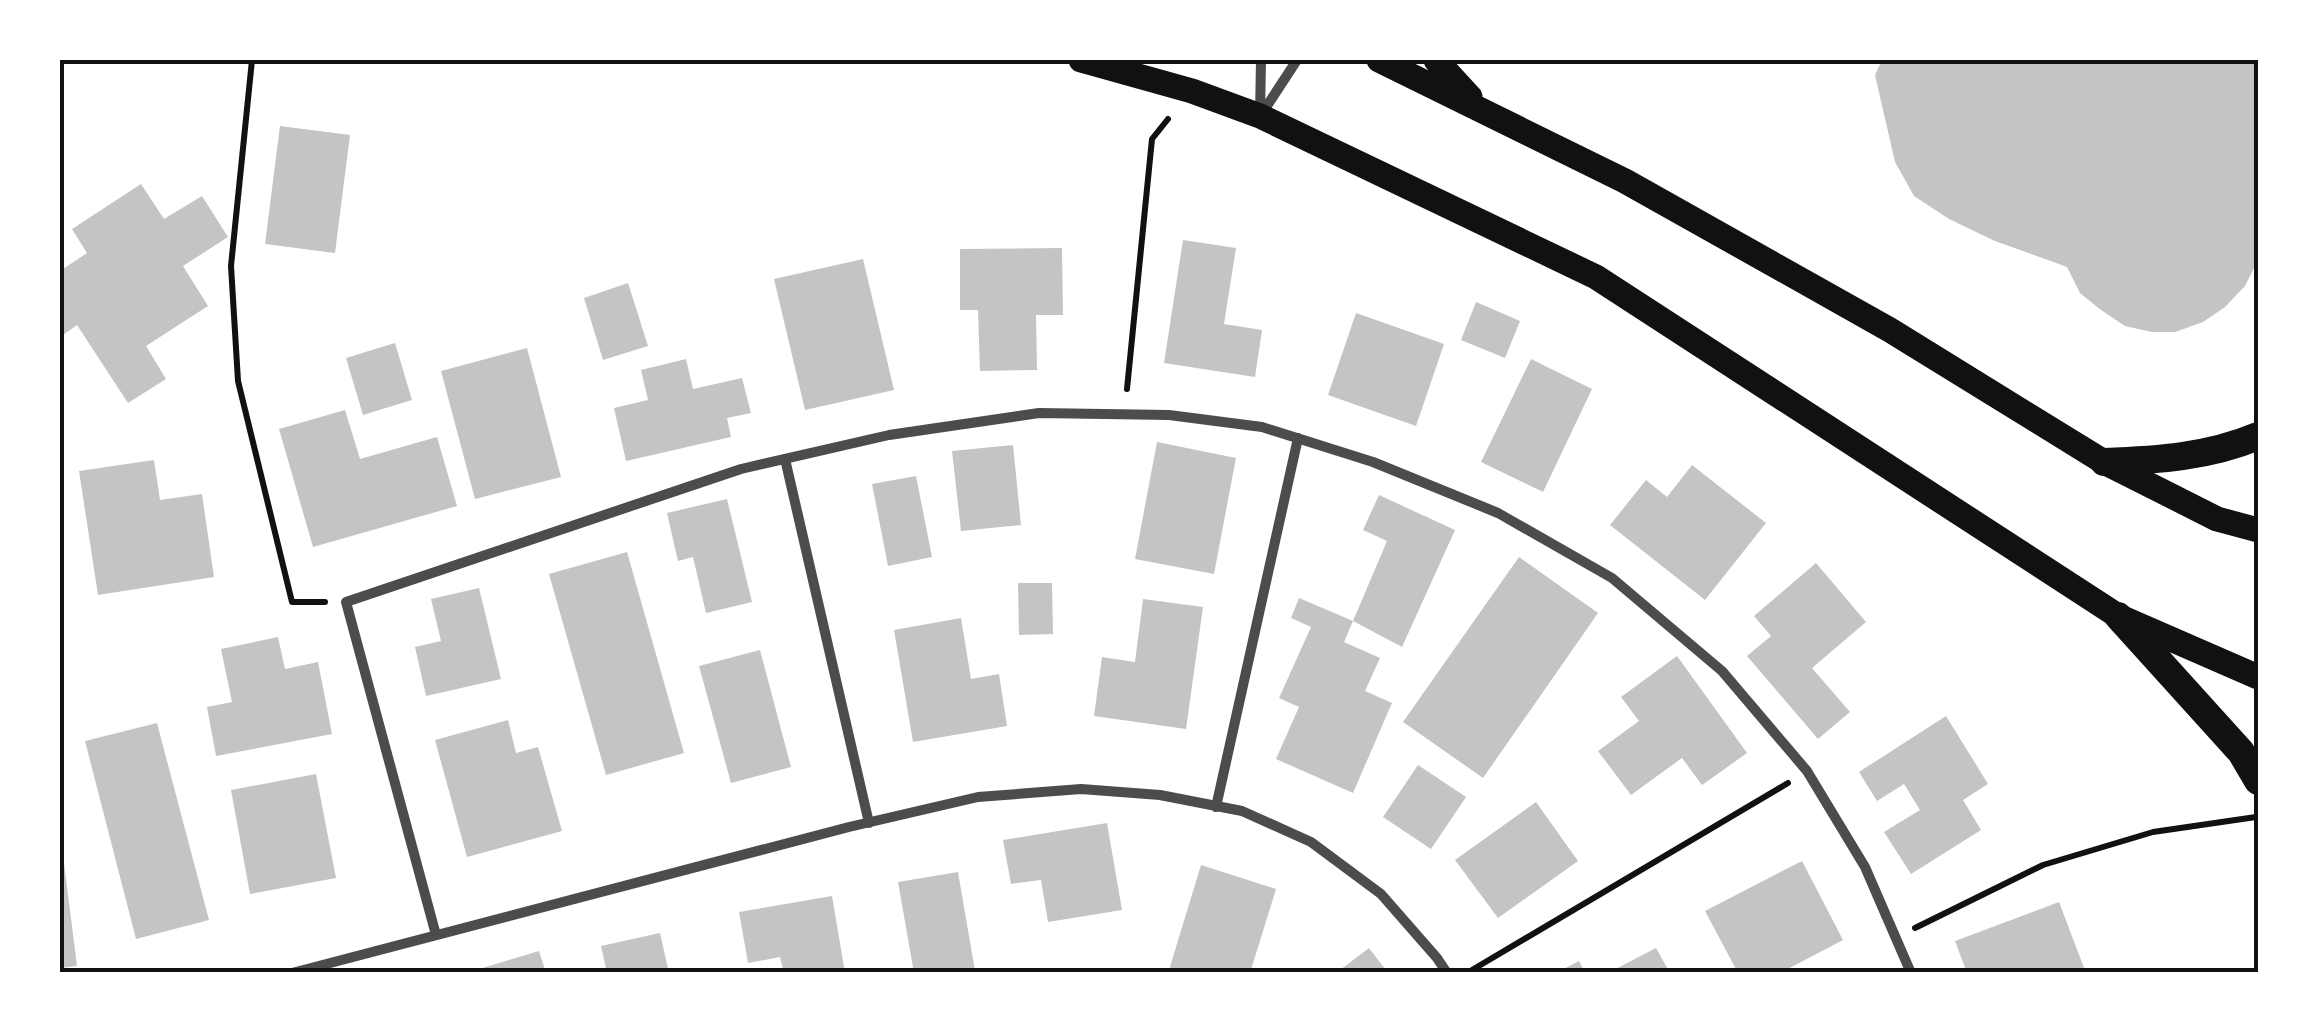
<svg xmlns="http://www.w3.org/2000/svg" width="2318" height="1033" viewBox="0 0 2318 1033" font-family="'Roboto Condensed',sans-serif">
  <rect width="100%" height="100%" fill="#fff"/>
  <path fill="#c4c4c4" d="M1882 60H2258V251L2255 266 2245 286 2225 307 2203 322 2175 332H2152L2125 326 2101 310 2080 293 2067 267 1995 241 1949 219 1914 196 1895 162 1875 75Z
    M280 126 350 135 335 253 265 244Z
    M141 184 164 219 202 196 228 237 183 266 208 306 146 346 166 379 128 403 77 325 60 337V271L87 253 72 229Z
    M1183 240 1236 248 1224 324 1262 330 1255 377 1164 363Z
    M1062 248 1063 315H1036L1037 370 980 371 978 310H960V249Z
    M863 259 894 390 805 410 774 279Z
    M628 283 648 346 603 360 584 298Z
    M1476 302 1520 321 1505 358 1461 340Z
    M1356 313 1444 344 1416 426 1328 395Z
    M395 343 412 400 363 415 346 358Z
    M527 348 561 477 475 499 441 371Z
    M686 359 693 389 742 378 751 413 727 418 731 437 626 461 614 408 648 400 641 370Z
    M1531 359 1592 389 1543 492 1481 462Z
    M345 410 360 459 437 437 457 506 313 547 279 429Z
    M1157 442 1236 458 1214 574 1135 559Z
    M1013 445 1021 525 961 531 952 451Z
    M154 460 160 500 202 494 214 577 98 595 79 471Z
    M1692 465 1766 523 1705 600 1610 525 1646 480 1667 497Z
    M916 476 932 557 888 566 872 484Z
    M1379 495 1455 530 1402 647 1353 621 1387 541 1363 530Z
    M727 499 752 602 706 613 693 557 678 561 667 513Z
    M627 552 684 753 606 775 549 574Z
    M1519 557 1598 613 1483 778 1403 722Z
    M1816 563 1866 622 1812 668 1850 712 1818 739 1747 656 1771 636 1754 616Z
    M1018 583H1052L1053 634 1019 635Z
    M479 588 501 679 426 696 415 647 441 641 431 599Z
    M1299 598 1353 621 1344 642 1380 658 1365 691 1392 703 1353 793 1276 759 1299 707 1279 698 1311 627 1291 618Z
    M1143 599 1203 607 1186 729 1094 716 1102 657 1135 662Z
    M961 618 971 679 999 674 1007 726 913 742 894 630Z
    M278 637 285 669 318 662 332 734 216 756 207 707 232 702 221 649Z
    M760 650 791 767 731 783 699 666Z
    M1677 656 1747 753 1702 785 1682 758 1631 795 1598 751 1639 721 1621 697Z
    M1946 716 1988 784 1963 800 1981 830 1911 874 1884 832 1920 810 1904 784 1877 801 1859 772Z
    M508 720 516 753 538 747 562 831 467 857 435 740Z
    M157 723 209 920 136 939 85 741Z
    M1418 765 1466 797 1431 849 1383 817Z
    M316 774 336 878 250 894 231 790Z
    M1536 802 1578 861 1498 918 1455 860Z
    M1107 823 1122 910 1048 922 1041 880 1011 884 1003 840Z
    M60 847H62L77 966 60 968Z
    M1802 861 1843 940 1780 973H1738L1705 911Z
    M1201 865 1276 889 1250 973H1177L1169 970Z
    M958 872 975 971 963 973H914L898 882Z
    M832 896 845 973H784L780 957 748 963 739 912Z
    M2059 902 2086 973H1967L1955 941Z
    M660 933 669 973H607L601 946Z
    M1369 948 1388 973H1336Z
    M1656 948 1670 973H1608Z
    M539 951 546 973H469V972Z
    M1579 961 1585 973H1556Z"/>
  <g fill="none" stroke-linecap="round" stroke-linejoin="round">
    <path stroke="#111" stroke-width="6" d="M252 60 231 266 238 381 292 602H325
      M1127 389 1152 139 1168 119
      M1915 928 2043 865 2153 832 2256 817
      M1472 970 1788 783"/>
    <path stroke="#4c4c4c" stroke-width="10" d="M1260 115 1261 60
      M1261 115 1297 60
      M785 459 869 823
      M1216 807 1298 438
      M436 935 346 602 741 469 889 435 1039 413 1169 415 1262 427 1373 462 1498 513 1612 578 1722 671 1807 771 1865 867 1911 973
      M292 973 849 827 978 797 1081 789 1160 795 1242 811 1311 842 1381 894 1437 958 1447 973"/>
    <path stroke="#111" stroke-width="25" d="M1081 60 1192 91 1260 116 1596 277 2118 616 2258 677
      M1379 60 1625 181 1890 330 2104 462 2217 519 2258 530
      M1436 60 1470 97"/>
    <path stroke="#111" stroke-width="28" d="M2104 462C2157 460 2208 457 2258 436
      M2118 616 2241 752 2258 781"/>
  </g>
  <rect width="2318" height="1033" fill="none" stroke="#ffffff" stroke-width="125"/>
  <rect x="62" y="62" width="2194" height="908" fill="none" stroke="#111" stroke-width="4"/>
</svg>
